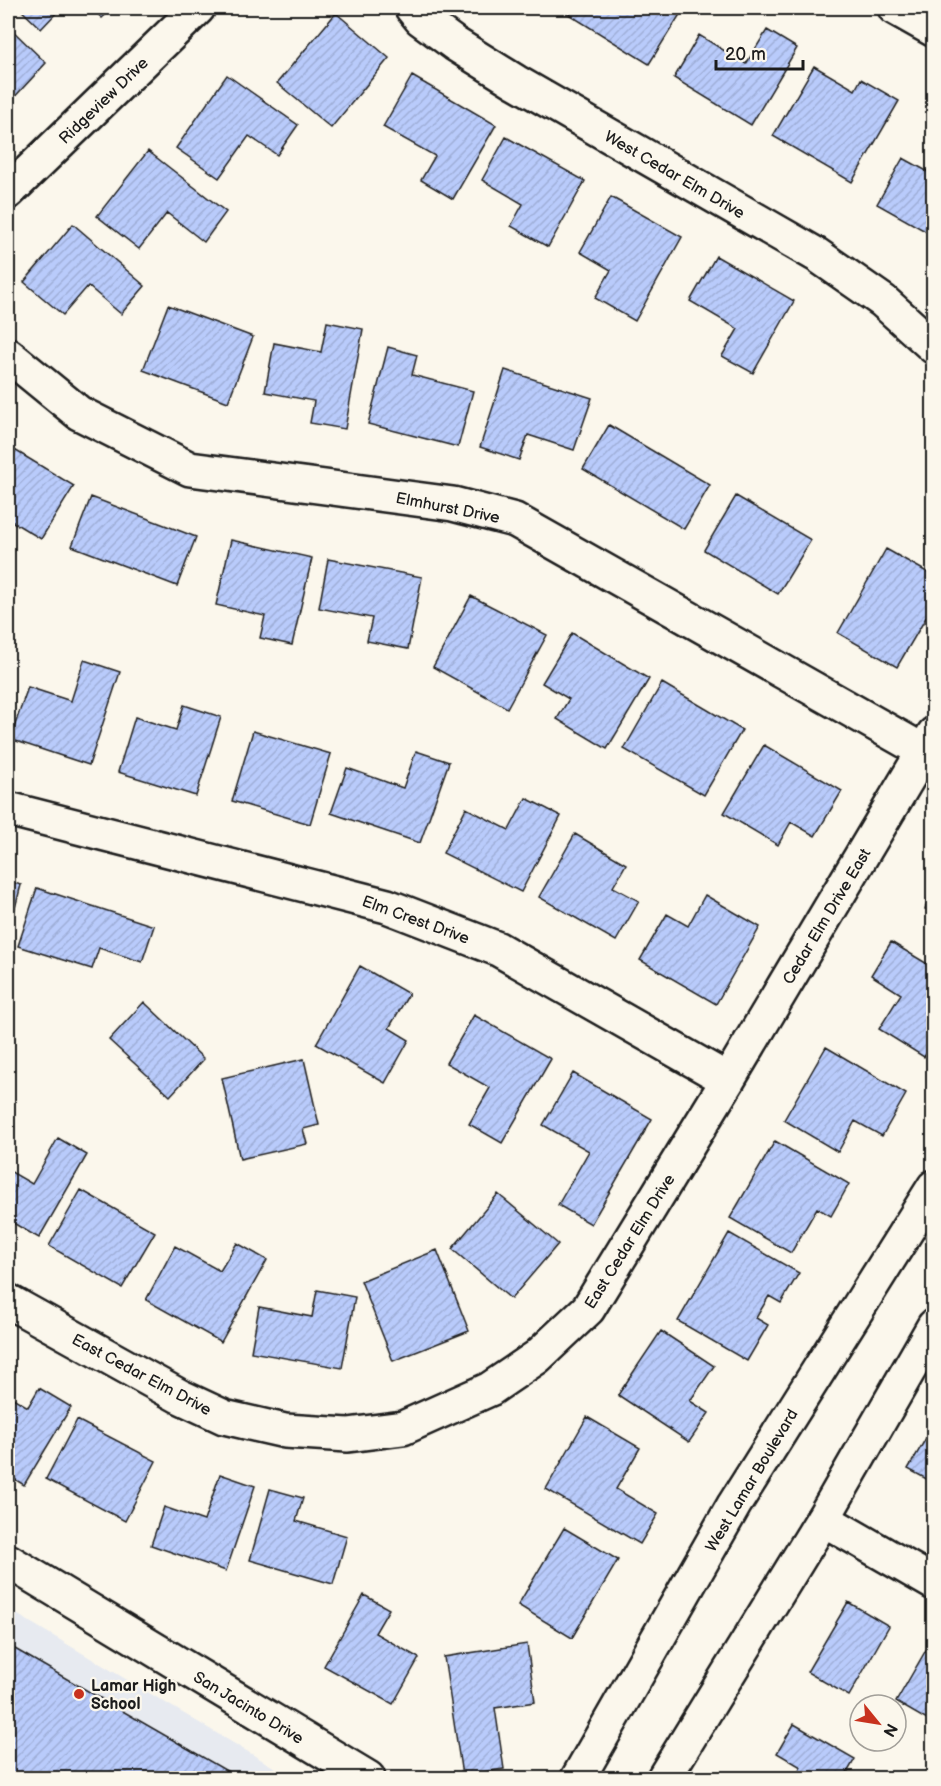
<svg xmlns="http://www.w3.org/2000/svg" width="941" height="1786" viewBox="0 0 941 1786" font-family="'Balsamiq Sans',sans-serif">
  <defs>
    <pattern id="building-hatch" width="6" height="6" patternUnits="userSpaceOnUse" patternTransform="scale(1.5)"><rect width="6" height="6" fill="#b9cbfb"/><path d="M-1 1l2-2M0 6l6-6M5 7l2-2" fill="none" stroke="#9eaed7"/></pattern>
  </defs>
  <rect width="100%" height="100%" fill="#fbf7ec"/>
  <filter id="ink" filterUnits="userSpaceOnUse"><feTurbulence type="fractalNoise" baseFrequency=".0167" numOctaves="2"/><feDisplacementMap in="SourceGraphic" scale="12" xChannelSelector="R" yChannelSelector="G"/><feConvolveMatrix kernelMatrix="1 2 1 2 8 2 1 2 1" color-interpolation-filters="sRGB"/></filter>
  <g filter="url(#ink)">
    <path fill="#e7eaf0" d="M8 1609 292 1778H8Z"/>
    <path fill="url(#building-hatch)" stroke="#1c1c1c" stroke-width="1.5" d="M19 8H58L60 9 41 29Z
      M91 8H113L102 18Z
      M567 8H639L644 11 646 8H684L649 64 565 12Z
      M336 13 389 58 331 128 277 83Z
      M8 26 46 63 8 104Z
      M767 30 797 48 751 125 674 78 699 35 746 64Z
      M814 66 855 90 861 79 899 101 852 182 773 136Z
      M227 75 298 125 277 155 249 136 219 178 176 148Z
      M412 76 496 125 453 199 421 180 435 156 383 127Z
      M506 137 585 181 548 247 511 226 523 204 482 180Z
      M148 151 226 212 204 242 167 213 139 249 97 216Z
      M903 158 934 175V236L877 204Z
      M611 197 682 237 635 321 595 298 611 270 580 252Z
      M73 224 145 286 121 314 88 286 63 315 24 282Z
      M716 256 794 301 753 373 722 356 738 329 690 301Z
      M168 305 253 337 228 402 143 370Z
      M327 322 363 329 345 429 310 423 314 401 265 392 274 343 321 352Z
      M388 347 417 355 412 375 473 391 458 447 368 424Z
      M505 370 592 398 574 450 528 435 519 460 480 447Z
      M609 425 710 485 684 529 583 469Z
      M8 446 74 486 41 539 8 519Z
      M736 496 811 540 778 594 704 550Z
      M91 497 196 537 177 586 72 546Z
      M231 540 312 558 292 645 260 638 265 616 216 605Z
      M886 549 934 576V604L897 667 838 633Z
      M328 559 422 577 408 649 367 641 372 618 319 608Z
      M471 596 547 635 507 708 433 667Z
      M572 633 649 679 607 749 557 719 569 699 542 683Z
      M84 660 120 672 89 765 10 739 28 687 71 701Z
      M662 683 742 730 704 795 624 749Z
      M184 705 221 717 196 796 118 772 135 717 176 730Z
      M253 731 331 754 310 824 232 801Z
      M764 745 842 791 815 836 791 822 778 845 724 813Z
      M416 751 449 762 420 843 331 813 347 768 403 788Z
      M526 798 561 816 521 892 443 853 466 808 509 830Z
      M575 834 626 864 613 887 639 901 616 941 539 897Z
      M934 876V911L925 909Z
      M8 881 21 885 8 935Z
      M37 888 154 926 142 962 99 948 92 969 18 946Z
      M705 895 760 927 716 1004 640 960 667 914 688 926Z
      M891 942 934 968V1042L924 1057 879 1029 901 994 871 975Z
      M360 966 409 994 389 1028 409 1040 385 1083 316 1044Z
      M144 1002 204 1059 170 1096 109 1040Z
      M474 1015 551 1059 502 1143 469 1124 490 1088 446 1063Z
      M826 1047 906 1094 882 1136 855 1121 838 1152 784 1120Z
      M304 1059 319 1125 303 1129 307 1144 240 1159 222 1078Z
      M573 1073 652 1119 591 1224 558 1205 589 1151 543 1125Z
      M58 1138 87 1155 39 1238 8 1220V1170L32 1184Z
      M775 1141 849 1184 831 1216 817 1208 791 1253 730 1218Z
      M81 1190 155 1232 122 1288 49 1246Z
      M498 1194 558 1244 511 1299 452 1249Z
      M729 1233 799 1273 781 1303 769 1296 756 1318 768 1325 747 1361 678 1321Z
      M237 1243 267 1260 221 1342 146 1300 175 1246 220 1271Z
      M437 1250 469 1331 393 1361 361 1281Z
      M317 1290 355 1297 342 1368 251 1352 259 1307 312 1317Z
      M661 1331 714 1366 690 1401 709 1413 689 1442 618 1395Z
      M39 1388 71 1407 24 1485 8 1475V1395L28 1407Z
      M587 1417 640 1448 616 1489 658 1514 640 1544 546 1489Z
      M77 1420 156 1461 125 1521 46 1479Z
      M933 1426 934 1427V1483L908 1469Z
      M220 1474 255 1486 226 1571 151 1545 164 1507 204 1521Z
      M270 1489 303 1498 296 1521 347 1536 333 1584 250 1560Z
      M564 1528 618 1560 572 1638 518 1605Z
      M364 1595 389 1609 375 1633 419 1658 393 1704 324 1666Z
      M848 1602 889 1626 849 1696 807 1672Z
      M527 1644 535 1702 495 1708 504 1769 462 1775 444 1657Z
      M8 1645 239 1778H8Z
      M926 1650 934 1654V1724L896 1702Z
      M794 1724 855 1759 844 1778H795L801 1767 777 1753Z"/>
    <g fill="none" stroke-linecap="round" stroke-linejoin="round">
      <defs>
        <path id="minor" d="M412 8 421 19 455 44 516 82 817 255 883 301 934 347
          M8 192 198 8
          M8 355 79 413 190 469 453 504 515 520 934 757
          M8 809 387 906 498 949 728 1080
          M8 1301 179 1396 224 1417 285 1431 348 1435 403 1428 490 1389 537 1357 588 1309 728 1080 934 734
          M823 1519 934 1583
          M8 1561 368 1778"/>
        <path id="major" d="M895 8 934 30
          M578 1778 734 1505 934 1187
          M664 1778 823 1519 934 1326"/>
      </defs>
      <use href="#minor" stroke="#1c1c1c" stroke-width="38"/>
      <use href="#major" stroke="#1c1c1c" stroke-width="38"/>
      <use href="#minor" stroke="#fbf7ec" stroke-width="33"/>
      <use href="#major" stroke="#fbf7ec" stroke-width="33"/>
    </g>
  </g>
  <circle fill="#c8321e" stroke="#fbf7ec" stroke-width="2" cx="79" cy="1694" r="6"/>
  <g text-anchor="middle" stroke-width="4.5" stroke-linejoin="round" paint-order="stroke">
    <g font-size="16" fill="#1c1c1c" stroke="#fbf7ec">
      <text transform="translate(103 100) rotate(-44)" y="6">Ridgeview Drive</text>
      <text transform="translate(675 174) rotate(30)" y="6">West Cedar Elm Drive</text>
      <text transform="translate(448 507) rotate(11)" y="6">Elmhurst Drive</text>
      <text transform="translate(826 916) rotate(-59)" y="6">Cedar Elm Drive East</text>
      <text transform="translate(416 919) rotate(20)" y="6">Elm Crest Drive</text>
      <text transform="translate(629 1241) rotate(-58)" y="6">East Cedar Elm Drive</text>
      <text transform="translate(142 1374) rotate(28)" y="6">East Cedar Elm Drive</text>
      <text transform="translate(751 1480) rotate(-59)" y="6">West Lamar Boulevard</text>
      <text transform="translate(249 1707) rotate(31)" y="6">San Jacinto Drive</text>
    </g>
    <g font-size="16" font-weight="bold" fill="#1c1c1c" stroke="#fbf7ec" text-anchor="start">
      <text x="91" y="1691">Lamar High<tspan x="91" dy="18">School</tspan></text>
    </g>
  </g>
  <rect width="941" height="1786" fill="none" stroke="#fbf7ec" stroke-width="30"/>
  <rect x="15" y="15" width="911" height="1756" fill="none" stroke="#1c1c1c" stroke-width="2" filter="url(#ink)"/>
  <g transform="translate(878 1723) rotate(120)"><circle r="28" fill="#fbf7ec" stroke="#a29f99" stroke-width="1.5"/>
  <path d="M0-4.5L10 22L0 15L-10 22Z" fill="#c8321e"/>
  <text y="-9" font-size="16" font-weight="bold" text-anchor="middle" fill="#1c1c1c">N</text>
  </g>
  <path d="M716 60v9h87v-9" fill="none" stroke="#1c1c1c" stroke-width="3"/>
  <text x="725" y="60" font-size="18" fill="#1c1c1c" stroke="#fbf7ec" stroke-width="4.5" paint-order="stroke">20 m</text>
</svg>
